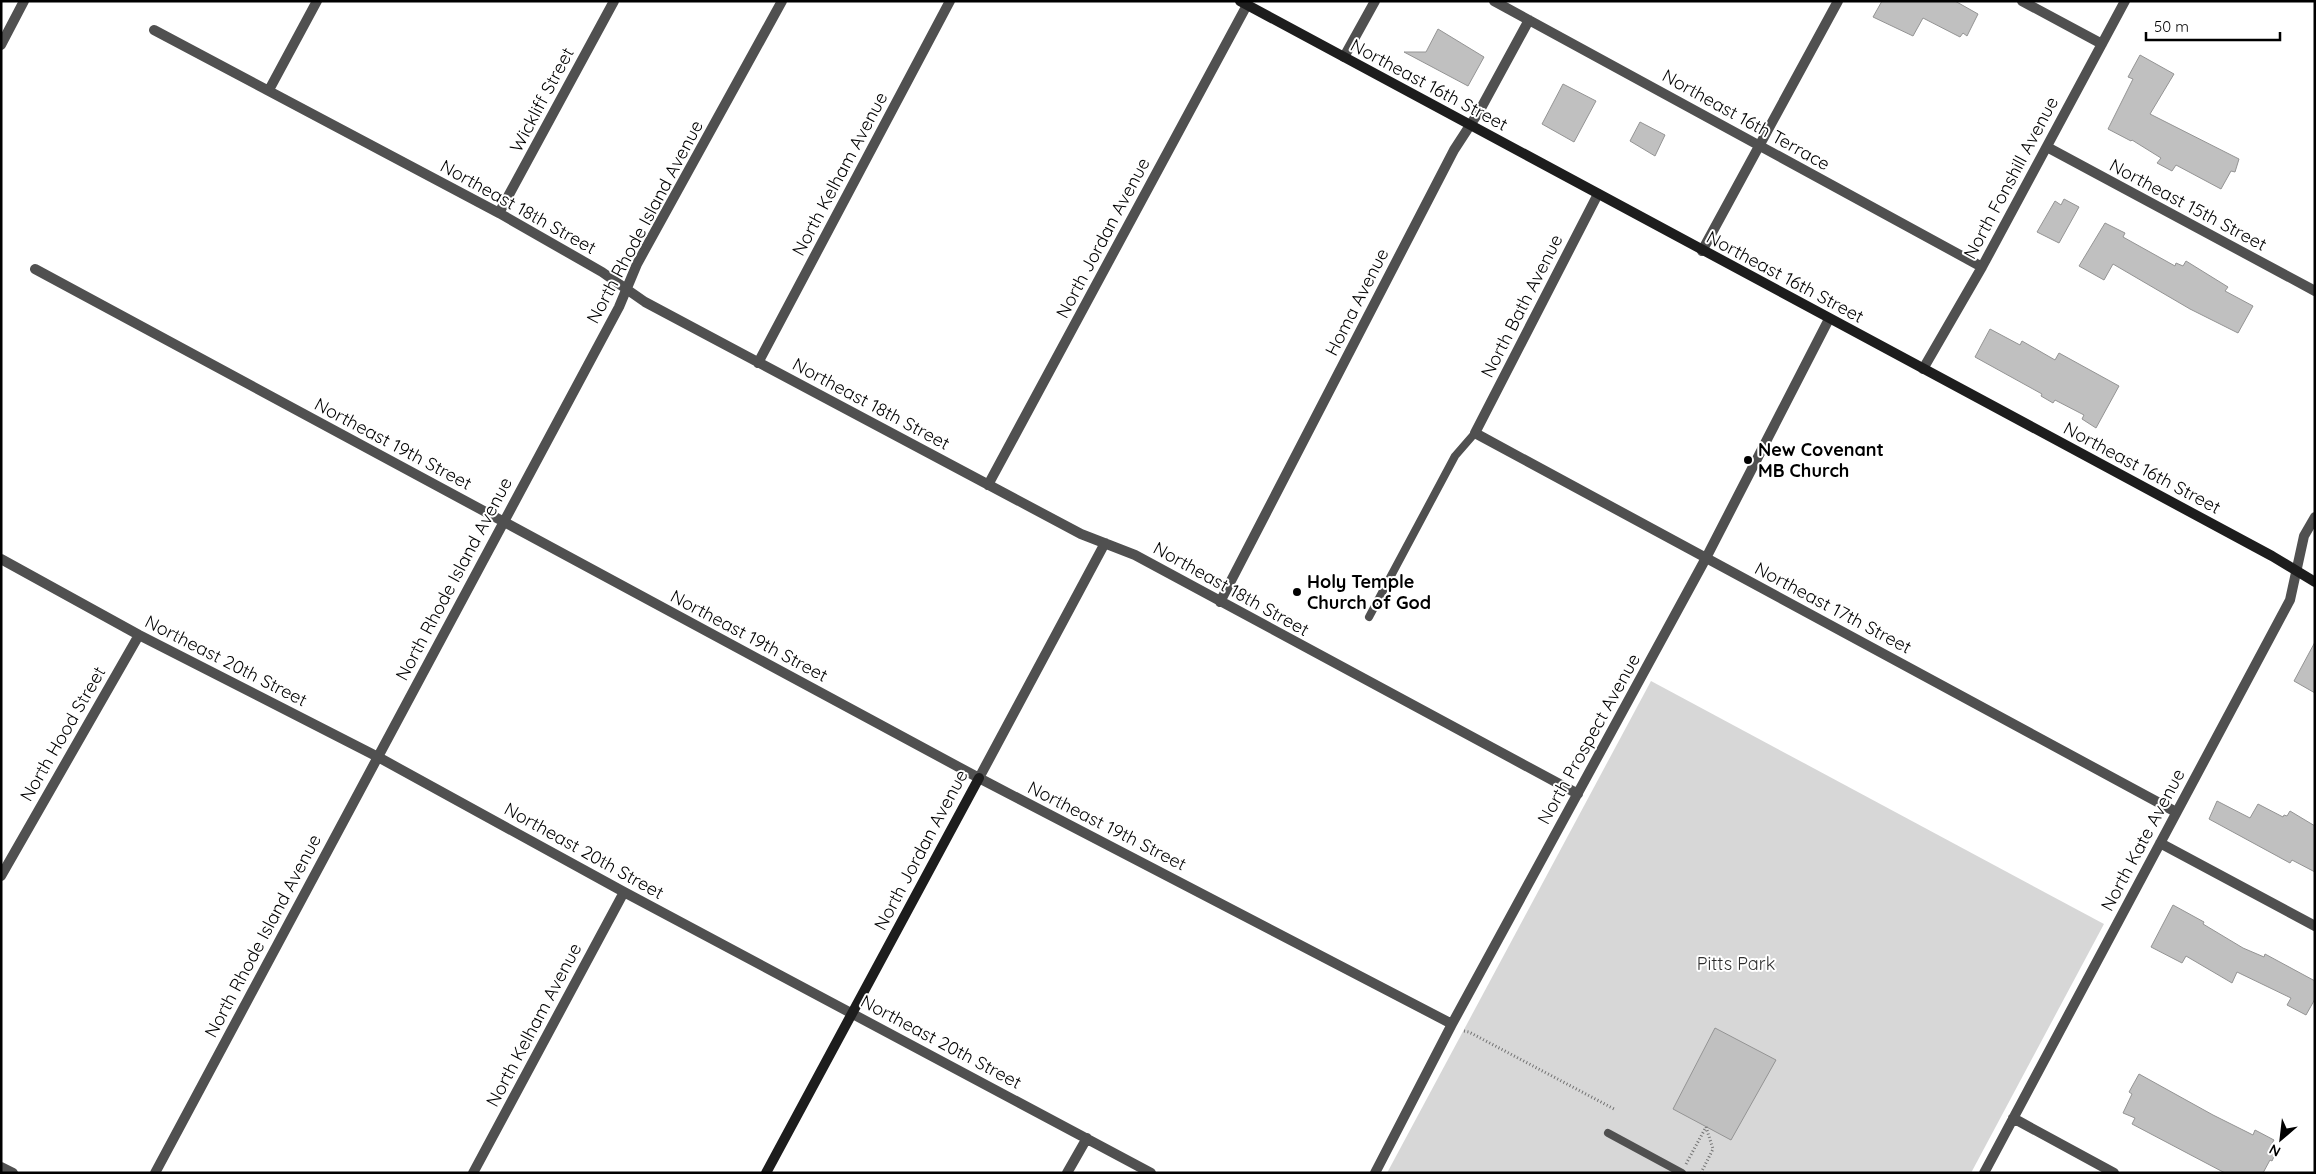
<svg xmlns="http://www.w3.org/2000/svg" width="2316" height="1174" viewBox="0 0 2316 1174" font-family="Quicksand,sans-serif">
  <rect width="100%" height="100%" fill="#fff"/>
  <path fill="#d7d7d7" d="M1651 681 2104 924 1971 1173H1387Z"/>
  <path fill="#c0c0c0" stroke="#949494" d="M1882 1H1955L1978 14 1967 36 1963 33 1960 37 1923 18 1913 36 1873 17Z
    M1438 29 1484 57 1468 86 1404 52H1426Z
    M2140 55 2174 74 2150 114 2239 159 2235 172 2231 171 2221 189 2176 165 2172 171 2157 163 2161 158 2132 140 2131 141 2108 129 2133 79 2128 77Z
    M1563 84 1596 101 1574 142 1542 124Z
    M1640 122 1665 135 1655 156 1630 141Z
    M2064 199 2079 207 2059 243 2037 232 2055 201 2061 205Z
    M2105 223 2125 233 2123 237 2175 266 2176 263 2183 266 2186 261 2228 287 2225 291 2253 306 2238 333 2190 309 2113 264 2104 280 2079 266Z
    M1990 329 2020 345 2022 341 2055 360 2059 353 2119 386 2096 428 2082 419 2084 415 2055 400 2053 403 2041 396 2042 394 1975 357Z
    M2315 642V693L2294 681Z
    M2217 801 2250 818 2258 804 2283 817 2284 815 2287 816 2290 811 2315 826V872L2292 860 2290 863 2209 819Z
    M2173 905 2204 922 2203 924 2243 948 2264 957 2265 954 2315 981V999L2306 1015 2287 1005 2291 998 2237 972 2232 983 2186 956 2182 963 2151 947Z
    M1715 1028 1776 1060 1731 1140 1673 1109Z
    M2139 1074 2213 1115 2253 1135 2255 1130 2274 1140 2271 1145 2278 1148 2272 1161 2270 1160 2263 1173H2225L2132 1124 2135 1118 2123 1113 2132 1094 2129 1092Z"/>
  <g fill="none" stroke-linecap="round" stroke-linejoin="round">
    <path stroke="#727272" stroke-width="3" stroke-dasharray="1 2.5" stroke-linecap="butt" d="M1464 1031 1469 1032 1616 1110
      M1686 1164 1706 1127
      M1701 1173 1713 1149 1706 1127"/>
    <path stroke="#505050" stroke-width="8" d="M1369 617 1455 456 1475 433
      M1608 1133 1682 1173"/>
    <path stroke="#505050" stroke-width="10" d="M1494 1 1982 267
      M2022 1 2102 44
      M154 30 499 213 602 272 645 302 1081 534 1135 555 1578 794
      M1 45 24 1
      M1344 57 1375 1
      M269 90 317 1
      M2047 147 2315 291
      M1598 194 1475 433 2176 812
      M499 213 614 1
      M1702 251 1838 1
      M35 269 979 778 1452 1024
      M758 363 950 1
      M1923 369 1982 267 2125 1
      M988 485 1247 5
      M1 559 139 635 378 757 624 892 1151 1173
      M1220 602 1454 150 1480 110 1529 20
      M979 778 1105 543
      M2160 843 2315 926
      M1 876 139 635
      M2013 1118 2114 1173
      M1 1167 13 1173
      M155 1173 619 307 637 264 782 1
      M473 1173 624 892
      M1067 1173 1087 1138
      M1375 1173 1452 1024 1706 558 1829 319
      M1984 1173 2290 600 2304 536 2315 517"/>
    <path stroke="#1d1d1d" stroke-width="10" d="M1240 1 2272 556 2315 582
      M766 1173 979 778"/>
  </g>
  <g fill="#000" stroke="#fff" stroke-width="2">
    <circle cx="1748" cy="460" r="5"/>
    <circle cx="1297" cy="592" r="5"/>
  </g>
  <g text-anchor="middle" stroke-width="4" stroke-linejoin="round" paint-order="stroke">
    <g font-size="18" fill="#000" stroke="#fff">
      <text transform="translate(1429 85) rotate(28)" y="6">Northeast 16th Street</text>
      <text transform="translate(542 100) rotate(-62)" y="6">Wickliff Street</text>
      <text transform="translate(1746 120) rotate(29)" y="6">Northeast 16th Terrace</text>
      <text transform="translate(840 174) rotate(-62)" y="6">North Kelham Avenue</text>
      <text transform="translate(2011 178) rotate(-62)" y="6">North Fonshill Avenue</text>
      <text transform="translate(2188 205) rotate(28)" y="6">Northeast 15th Street</text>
      <text transform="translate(518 207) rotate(29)" y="6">Northeast 18th Street</text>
      <text transform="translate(645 222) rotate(-62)" y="6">North Rhode Island Avenue</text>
      <text transform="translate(1103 238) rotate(-62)" y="6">North Jordan Avenue</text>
      <text transform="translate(1785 277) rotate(28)" y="6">Northeast 16th Street</text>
      <text transform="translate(1357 302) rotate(-63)" y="6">Homa Avenue</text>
      <text transform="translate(1522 306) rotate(-63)" y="6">North Bath Avenue</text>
      <text transform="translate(871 404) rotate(28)" y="6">Northeast 18th Street</text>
      <text transform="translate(393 444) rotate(28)" y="6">Northeast 19th Street</text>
      <text transform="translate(2142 468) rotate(28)" y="6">Northeast 16th Street</text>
      <text transform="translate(454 579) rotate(-62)" y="6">North Rhode Island Avenue</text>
      <text transform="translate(1231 589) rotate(29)" y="6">Northeast 18th Street</text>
      <text transform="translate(1833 608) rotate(28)" y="6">Northeast 17th Street</text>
      <text transform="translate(749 636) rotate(28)" y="6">Northeast 19th Street</text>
      <text transform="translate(226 661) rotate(27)" y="6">Northeast 20th Street</text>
      <text transform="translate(63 734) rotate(-60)" y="6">North Hood Street</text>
      <text transform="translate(1589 739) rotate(-61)" y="6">North Prospect Avenue</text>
      <text transform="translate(1107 826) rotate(27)" y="6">Northeast 19th Street</text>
      <text transform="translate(2143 840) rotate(-62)" y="6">North Kate Avenue</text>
      <text transform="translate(921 850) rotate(-62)" y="6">North Jordan Avenue</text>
      <text transform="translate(584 851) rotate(29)" y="6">Northeast 20th Street</text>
      <text transform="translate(263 936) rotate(-62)" y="6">North Rhode Island Avenue</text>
      <text transform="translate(534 1025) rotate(-62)" y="6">North Kelham Avenue</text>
      <text transform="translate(941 1042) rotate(28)" y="6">Northeast 20th Street</text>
    </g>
    <g font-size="18" font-weight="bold" fill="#000" stroke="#fff" text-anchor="start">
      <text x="1758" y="456">New Covenant<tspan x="1758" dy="21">MB Church</tspan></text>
      <text x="1307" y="588">Holy Temple<tspan x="1307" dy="21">Church of God</tspan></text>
    </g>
    <g font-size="18" fill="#2e2e2e" stroke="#fff">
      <text x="1736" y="970">Pitts Park</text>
    </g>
  </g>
  <rect width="2316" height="1174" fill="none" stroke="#000000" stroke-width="5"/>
  <g transform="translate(2281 1139) rotate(208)" stroke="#ffffff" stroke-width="4" paint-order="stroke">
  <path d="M0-4L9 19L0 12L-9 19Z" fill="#000000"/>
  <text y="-8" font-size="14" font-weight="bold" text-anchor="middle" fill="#000000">N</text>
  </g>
  <path d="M2146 32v8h134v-8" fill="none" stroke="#000000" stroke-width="2.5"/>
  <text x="2154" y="32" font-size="15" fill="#000000" stroke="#ffffff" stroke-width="4" paint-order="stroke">50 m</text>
</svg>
